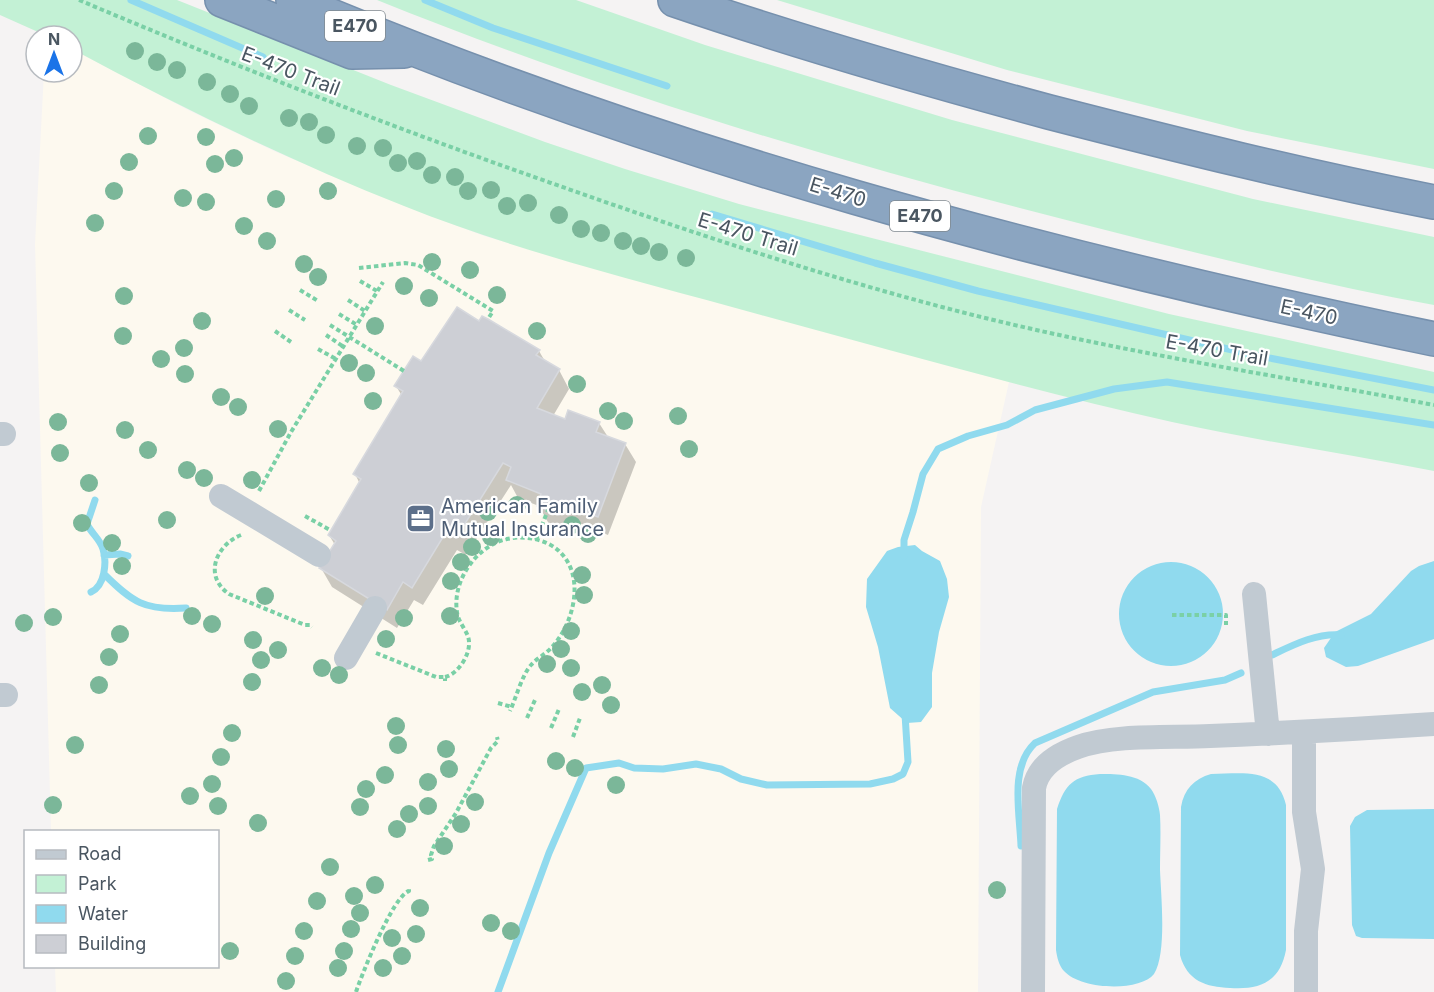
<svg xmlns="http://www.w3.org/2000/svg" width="1434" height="992" viewBox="0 0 1434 992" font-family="Inter,sans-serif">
  <rect width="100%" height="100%" fill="#f5f3f3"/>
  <path fill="#fdf9ef" d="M72 49 190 111 276 152 405 206 484 236 617 275 1009 382 981 507 978 992H56L55 967 218 966V832L51 831 35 244 44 72H72Z"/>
  <path fill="#c3f1d5" d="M0 0H177L391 85 545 142 625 169 739 204 1169 314 1434 372V471C1347 454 1259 441 1172 422 1034 391 898 352 761 315 642 282 519 252 404 206 290 161 180 107 72 49V36H47L0 15Z
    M377 0H576L705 45 952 120 1253 199 1434 237V305C1314 283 1196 253 1078 223 840 163 605 92 377 0Z
    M777 0H1434V169L1247 131 1007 70Z"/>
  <path fill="#90daee" d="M915 545 922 551 940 561 947 579 949 597 939 632 932 673V707L921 722 907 723 890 708 878 647 866 607 867 579 887 551 898 547Z
    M1434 561V639L1358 666 1346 667 1326 657 1324 648 1335 632 1371 614 1411 571 1419 566Z
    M1119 614a52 52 0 1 1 104 0a52 52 0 1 1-104 0Z
    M1100 774C1118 774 1139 774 1151 789 1156 796 1159 806 1160 815 1161 833 1160 852 1160 870 1161 896 1167 953 1154 974 1140 992 1081 990 1064 971 1059 966 1057 957 1056 950L1057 809C1065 784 1074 776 1100 774Z
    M1211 774C1242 774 1277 766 1286 805V950C1280 982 1260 990 1230 988 1206 987 1187 981 1180 955L1181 807C1184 789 1194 779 1211 774Z
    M1434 809V939L1362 938 1356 936 1352 925 1350 826 1355 817 1367 810Z"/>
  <path fill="#0003" d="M480 323 539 351 546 363 559 370 569 389 553 416 566 421 599 423 608 437 625 444 636 462 608 535 574 521 569 533 549 524 539 506 518 498 511 485 466 555 457 550 423 605 414 600 397 628 332 587 321 568 335 545 329 535 360 484 355 474 402 396 396 386 422 363Z"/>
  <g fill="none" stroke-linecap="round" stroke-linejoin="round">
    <path stroke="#90daee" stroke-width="7" d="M131 0 263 57
      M425 0 493 28 667 86
      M712 214 875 263 978 291 1254 355 1434 390
      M104 555 120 554 128 556
      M904 556V540L913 512 923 474 938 449 968 436 1007 425 1035 410 1114 389 1167 382 1434 425
      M104 574C132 602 145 611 186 608
      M91 592C105 586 107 562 103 549 100 539 91 533 87 524L95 500
      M1272 655C1293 645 1316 633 1341 635
      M1021 846C1020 814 1009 767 1035 743L1153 692 1225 680 1241 673
      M498 992 549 853 586 768 619 763 634 768 663 769 696 764 721 769 741 779 767 785 870 784 893 779 903 774 908 762 905 714"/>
  </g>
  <path fill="#cdcfd5" stroke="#d7d9de" stroke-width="1.5" d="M457 307 479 321 482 316 488 319 540 350 536 355 560 369 537 408 565 419 568 410 600 422 596 432 626 443 598 517 564 504 559 515 537 506 541 494 506 480 511 467 503 463 456 538 446 532 412 588 403 582 387 610 319 568 336 541 328 535 361 479 353 474 403 391 394 386 413 356 421 361Z"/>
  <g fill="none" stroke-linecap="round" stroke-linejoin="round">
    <defs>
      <path id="highway" d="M222 0 352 52 404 51
        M293 0C659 155 1045 258 1434 339
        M675 0C798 42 923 78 1049 112 1177 145 1305 177 1434 202"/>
    </defs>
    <use href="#highway" stroke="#7690ad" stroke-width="36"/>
    <path stroke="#7ad0a6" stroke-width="4" stroke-dasharray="4.5 3" stroke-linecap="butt" d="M79 0C235 66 392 127 551 183 690 232 830 279 973 315 1125 353 1280 376 1434 405
      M359 268 405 263 418 265 493 311 488 319
      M360 281 377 291
      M300 290 318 301
      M348 300 365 311
      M289 310 305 320
      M339 314 357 325
      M330 325 404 371
      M275 331 291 342
      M326 335 344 347
      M318 349 336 359
      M259 491 291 432 383 282
      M305 516 330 530
      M241 535C216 545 203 576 229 594L305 625H310L312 627
      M536 540 548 510
      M1172 615H1226V625
      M376 653 436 677H445V681
      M445 677C458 674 470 655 469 642 469 632 458 623 457 612 452 581 476 546 507 539 524 535 546 539 559 551 586 576 574 623 552 647 546 654 537 658 531 665 522 675 516 698 510 711
      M498 703 512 707
      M527 718 535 700
      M551 728 559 709
      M573 737 580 718
      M428 860 432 859 431 855 434 846 456 813 491 748 498 741 497 737
      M356 992C362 974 393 896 409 891V888"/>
    <path stroke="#c1cad2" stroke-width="24" d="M0 434H4
      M221 496 319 555
      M1254 594 1268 734
      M346 658 375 608
      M0 695H6
      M1304 732V812L1313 869 1306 931V992
      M1033 992 1034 788C1038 766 1058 754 1078 747 1115 734 1170 738 1210 736 1285 733 1359 729 1434 724"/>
    <use href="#highway" stroke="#8ba5c1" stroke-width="33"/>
  </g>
  <g fill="#7bb799">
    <circle cx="135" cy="51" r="9"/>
    <circle cx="157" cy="62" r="9"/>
    <circle cx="177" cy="70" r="9"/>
    <circle cx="207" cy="82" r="9"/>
    <circle cx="230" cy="94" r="9"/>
    <circle cx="249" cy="106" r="9"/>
    <circle cx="289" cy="118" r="9"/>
    <circle cx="309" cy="122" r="9"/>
    <circle cx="326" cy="135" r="9"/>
    <circle cx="148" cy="136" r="9"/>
    <circle cx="206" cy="137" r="9"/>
    <circle cx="357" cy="146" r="9"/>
    <circle cx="383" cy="148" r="9"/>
    <circle cx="234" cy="158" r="9"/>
    <circle cx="417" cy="161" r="9"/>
    <circle cx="129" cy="162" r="9"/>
    <circle cx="398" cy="163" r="9"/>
    <circle cx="215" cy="164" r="9"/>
    <circle cx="432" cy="175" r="9"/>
    <circle cx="455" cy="177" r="9"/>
    <circle cx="491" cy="190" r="9"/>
    <circle cx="114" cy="191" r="9"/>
    <circle cx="328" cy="191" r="9"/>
    <circle cx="468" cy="191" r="9"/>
    <circle cx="183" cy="198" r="9"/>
    <circle cx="276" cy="199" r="9"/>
    <circle cx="206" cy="202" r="9"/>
    <circle cx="528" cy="203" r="9"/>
    <circle cx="507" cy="206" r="9"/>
    <circle cx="559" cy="215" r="9"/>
    <circle cx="95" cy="223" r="9"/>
    <circle cx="244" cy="226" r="9"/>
    <circle cx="581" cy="229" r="9"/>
    <circle cx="601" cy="233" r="9"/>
    <circle cx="267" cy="241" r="9"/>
    <circle cx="623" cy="241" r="9"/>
    <circle cx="641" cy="246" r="9"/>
    <circle cx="659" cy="252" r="9"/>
    <circle cx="686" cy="258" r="9"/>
    <circle cx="432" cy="262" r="9"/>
    <circle cx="304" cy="264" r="9"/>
    <circle cx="470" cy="270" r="9"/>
    <circle cx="318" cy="277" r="9"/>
    <circle cx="404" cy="286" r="9"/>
    <circle cx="497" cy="295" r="9"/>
    <circle cx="124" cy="296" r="9"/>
    <circle cx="429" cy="298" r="9"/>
    <circle cx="202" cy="321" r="9"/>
    <circle cx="375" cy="326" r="9"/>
    <circle cx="537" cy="331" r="9"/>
    <circle cx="123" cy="336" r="9"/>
    <circle cx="184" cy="348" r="9"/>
    <circle cx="161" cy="359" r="9"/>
    <circle cx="349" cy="363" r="9"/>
    <circle cx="366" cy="373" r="9"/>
    <circle cx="185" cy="374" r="9"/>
    <circle cx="577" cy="384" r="9"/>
    <circle cx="221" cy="397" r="9"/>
    <circle cx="373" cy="401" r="9"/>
    <circle cx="238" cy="407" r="9"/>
    <circle cx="608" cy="411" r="9"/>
    <circle cx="678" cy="416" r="9"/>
    <circle cx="624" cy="421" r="9"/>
    <circle cx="58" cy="422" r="9"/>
    <circle cx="278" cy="429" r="9"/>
    <circle cx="125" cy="430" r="9"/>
    <circle cx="689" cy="449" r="9"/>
    <circle cx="148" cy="450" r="9"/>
    <circle cx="60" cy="453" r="9"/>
    <circle cx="187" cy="470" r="9"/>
    <circle cx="204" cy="478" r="9"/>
    <circle cx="252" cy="480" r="9"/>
    <circle cx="89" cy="483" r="9"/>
    <circle cx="517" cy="505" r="9"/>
    <circle cx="488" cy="512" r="9"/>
    <circle cx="167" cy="520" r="9"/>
    <circle cx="82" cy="523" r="9"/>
    <circle cx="572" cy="525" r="9"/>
    <circle cx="588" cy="534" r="9"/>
    <circle cx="491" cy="537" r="9"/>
    <circle cx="112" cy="543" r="9"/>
    <circle cx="472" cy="547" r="9"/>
    <circle cx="461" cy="562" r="9"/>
    <circle cx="122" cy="566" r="9"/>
    <circle cx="582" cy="575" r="9"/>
    <circle cx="451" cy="581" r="9"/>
    <circle cx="584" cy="595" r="9"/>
    <circle cx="265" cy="596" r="9"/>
    <circle cx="192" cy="616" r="9"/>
    <circle cx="450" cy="616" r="9"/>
    <circle cx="53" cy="617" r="9"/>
    <circle cx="404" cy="618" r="9"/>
    <circle cx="24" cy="623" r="9"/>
    <circle cx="212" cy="624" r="9"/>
    <circle cx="571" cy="631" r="9"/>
    <circle cx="120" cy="634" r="9"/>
    <circle cx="386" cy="639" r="9"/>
    <circle cx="253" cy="640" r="9"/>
    <circle cx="561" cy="649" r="9"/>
    <circle cx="278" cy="650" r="9"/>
    <circle cx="109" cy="657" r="9"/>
    <circle cx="261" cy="660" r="9"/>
    <circle cx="547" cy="664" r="9"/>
    <circle cx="322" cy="668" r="9"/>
    <circle cx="571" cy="668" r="9"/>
    <circle cx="339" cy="675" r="9"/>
    <circle cx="252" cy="682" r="9"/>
    <circle cx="99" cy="685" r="9"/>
    <circle cx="602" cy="685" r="9"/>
    <circle cx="582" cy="692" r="9"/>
    <circle cx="611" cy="705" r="9"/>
    <circle cx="396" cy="726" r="9"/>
    <circle cx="232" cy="733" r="9"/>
    <circle cx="75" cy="745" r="9"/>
    <circle cx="398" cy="745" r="9"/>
    <circle cx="446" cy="749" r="9"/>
    <circle cx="221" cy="757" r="9"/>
    <circle cx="556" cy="761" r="9"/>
    <circle cx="575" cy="768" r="9"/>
    <circle cx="449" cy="769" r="9"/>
    <circle cx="385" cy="775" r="9"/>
    <circle cx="428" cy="782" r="9"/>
    <circle cx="212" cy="784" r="9"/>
    <circle cx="616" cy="785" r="9"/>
    <circle cx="366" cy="789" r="9"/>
    <circle cx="190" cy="796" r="9"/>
    <circle cx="475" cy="802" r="9"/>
    <circle cx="53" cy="805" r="9"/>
    <circle cx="218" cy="806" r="9"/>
    <circle cx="428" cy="806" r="9"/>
    <circle cx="360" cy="807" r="9"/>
    <circle cx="409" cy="814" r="9"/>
    <circle cx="258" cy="823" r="9"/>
    <circle cx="461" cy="824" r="9"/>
    <circle cx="397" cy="829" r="9"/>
    <circle cx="444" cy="846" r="9"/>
    <circle cx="330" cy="867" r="9"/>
    <circle cx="375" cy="885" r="9"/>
    <circle cx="997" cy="890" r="9"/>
    <circle cx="354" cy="896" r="9"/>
    <circle cx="317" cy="901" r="9"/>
    <circle cx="420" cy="908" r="9"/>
    <circle cx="360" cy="913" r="9"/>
    <circle cx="491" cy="923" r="9"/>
    <circle cx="351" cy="929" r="9"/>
    <circle cx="304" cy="931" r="9"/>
    <circle cx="511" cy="931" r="9"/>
    <circle cx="416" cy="934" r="9"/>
    <circle cx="392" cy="938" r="9"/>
    <circle cx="230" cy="951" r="9"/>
    <circle cx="344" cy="951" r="9"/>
    <circle cx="295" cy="956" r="9"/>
    <circle cx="402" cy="956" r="9"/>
    <circle cx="338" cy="968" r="9"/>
    <circle cx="383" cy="968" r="9"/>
    <circle cx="286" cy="981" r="9"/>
  </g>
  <defs>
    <symbol id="office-square" viewBox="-11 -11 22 22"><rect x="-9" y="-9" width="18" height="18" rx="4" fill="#5c6f8a" stroke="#fff"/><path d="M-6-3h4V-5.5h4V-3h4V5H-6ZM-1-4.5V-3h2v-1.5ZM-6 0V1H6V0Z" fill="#fff"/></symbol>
  </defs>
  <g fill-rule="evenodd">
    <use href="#office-square" x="404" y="502" width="33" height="33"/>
  </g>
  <g text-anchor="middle" stroke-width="4.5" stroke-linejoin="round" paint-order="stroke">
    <g fill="#fff" stroke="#808990" stroke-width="1.5">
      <rect x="325" y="11" width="60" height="30" rx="4.5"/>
      <rect x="890" y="201" width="60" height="30" rx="4.5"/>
    </g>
    <g font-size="18" font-weight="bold" fill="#4a5661">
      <text x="355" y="32">E470</text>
      <text x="920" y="222">E470</text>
    </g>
    <g font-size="20" fill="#4a5661" stroke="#fff">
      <text transform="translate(291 71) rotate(21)" y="7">E-470 Trail</text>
      <text transform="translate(838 192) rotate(17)" y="7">E-470</text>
      <text transform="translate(748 234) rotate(17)" y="7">E-470 Trail</text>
      <text transform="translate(1309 312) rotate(12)" y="7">E-470</text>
      <text transform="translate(1217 350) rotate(10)" y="7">E-470 Trail</text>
    </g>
    <g font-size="20" fill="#4e5e75" stroke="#fff" text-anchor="start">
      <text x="441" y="513">American Family<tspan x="441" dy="23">Mutual Insurance</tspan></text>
    </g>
  </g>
  <rect x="24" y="830" width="195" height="138" fill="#ffffff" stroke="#b7bbc0" stroke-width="1.5"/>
  <rect x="36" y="850" width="30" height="9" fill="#c1cad2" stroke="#b7bbc0" stroke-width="1.5"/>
  <text x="78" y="860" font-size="18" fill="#4a5661">Road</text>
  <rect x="36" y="875" width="30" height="18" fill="#c3f1d5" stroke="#b7bbc0" stroke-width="1.5"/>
  <text x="78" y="890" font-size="18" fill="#4a5661">Park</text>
  <rect x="36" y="905" width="30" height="18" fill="#90daee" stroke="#b7bbc0" stroke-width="1.5"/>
  <text x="78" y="920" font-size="18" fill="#4a5661">Water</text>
  <rect x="36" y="935" width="30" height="18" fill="#cdcfd5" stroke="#b7bbc0" stroke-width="1.5"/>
  <text x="78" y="950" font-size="18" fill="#4a5661">Building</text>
  <g transform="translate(54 54)"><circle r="28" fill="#ffffff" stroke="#b7bbc0" stroke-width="1.5"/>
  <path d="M0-4.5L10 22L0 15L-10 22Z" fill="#1a73e8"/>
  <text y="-9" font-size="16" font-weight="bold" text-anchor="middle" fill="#4a5661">N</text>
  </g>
</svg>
